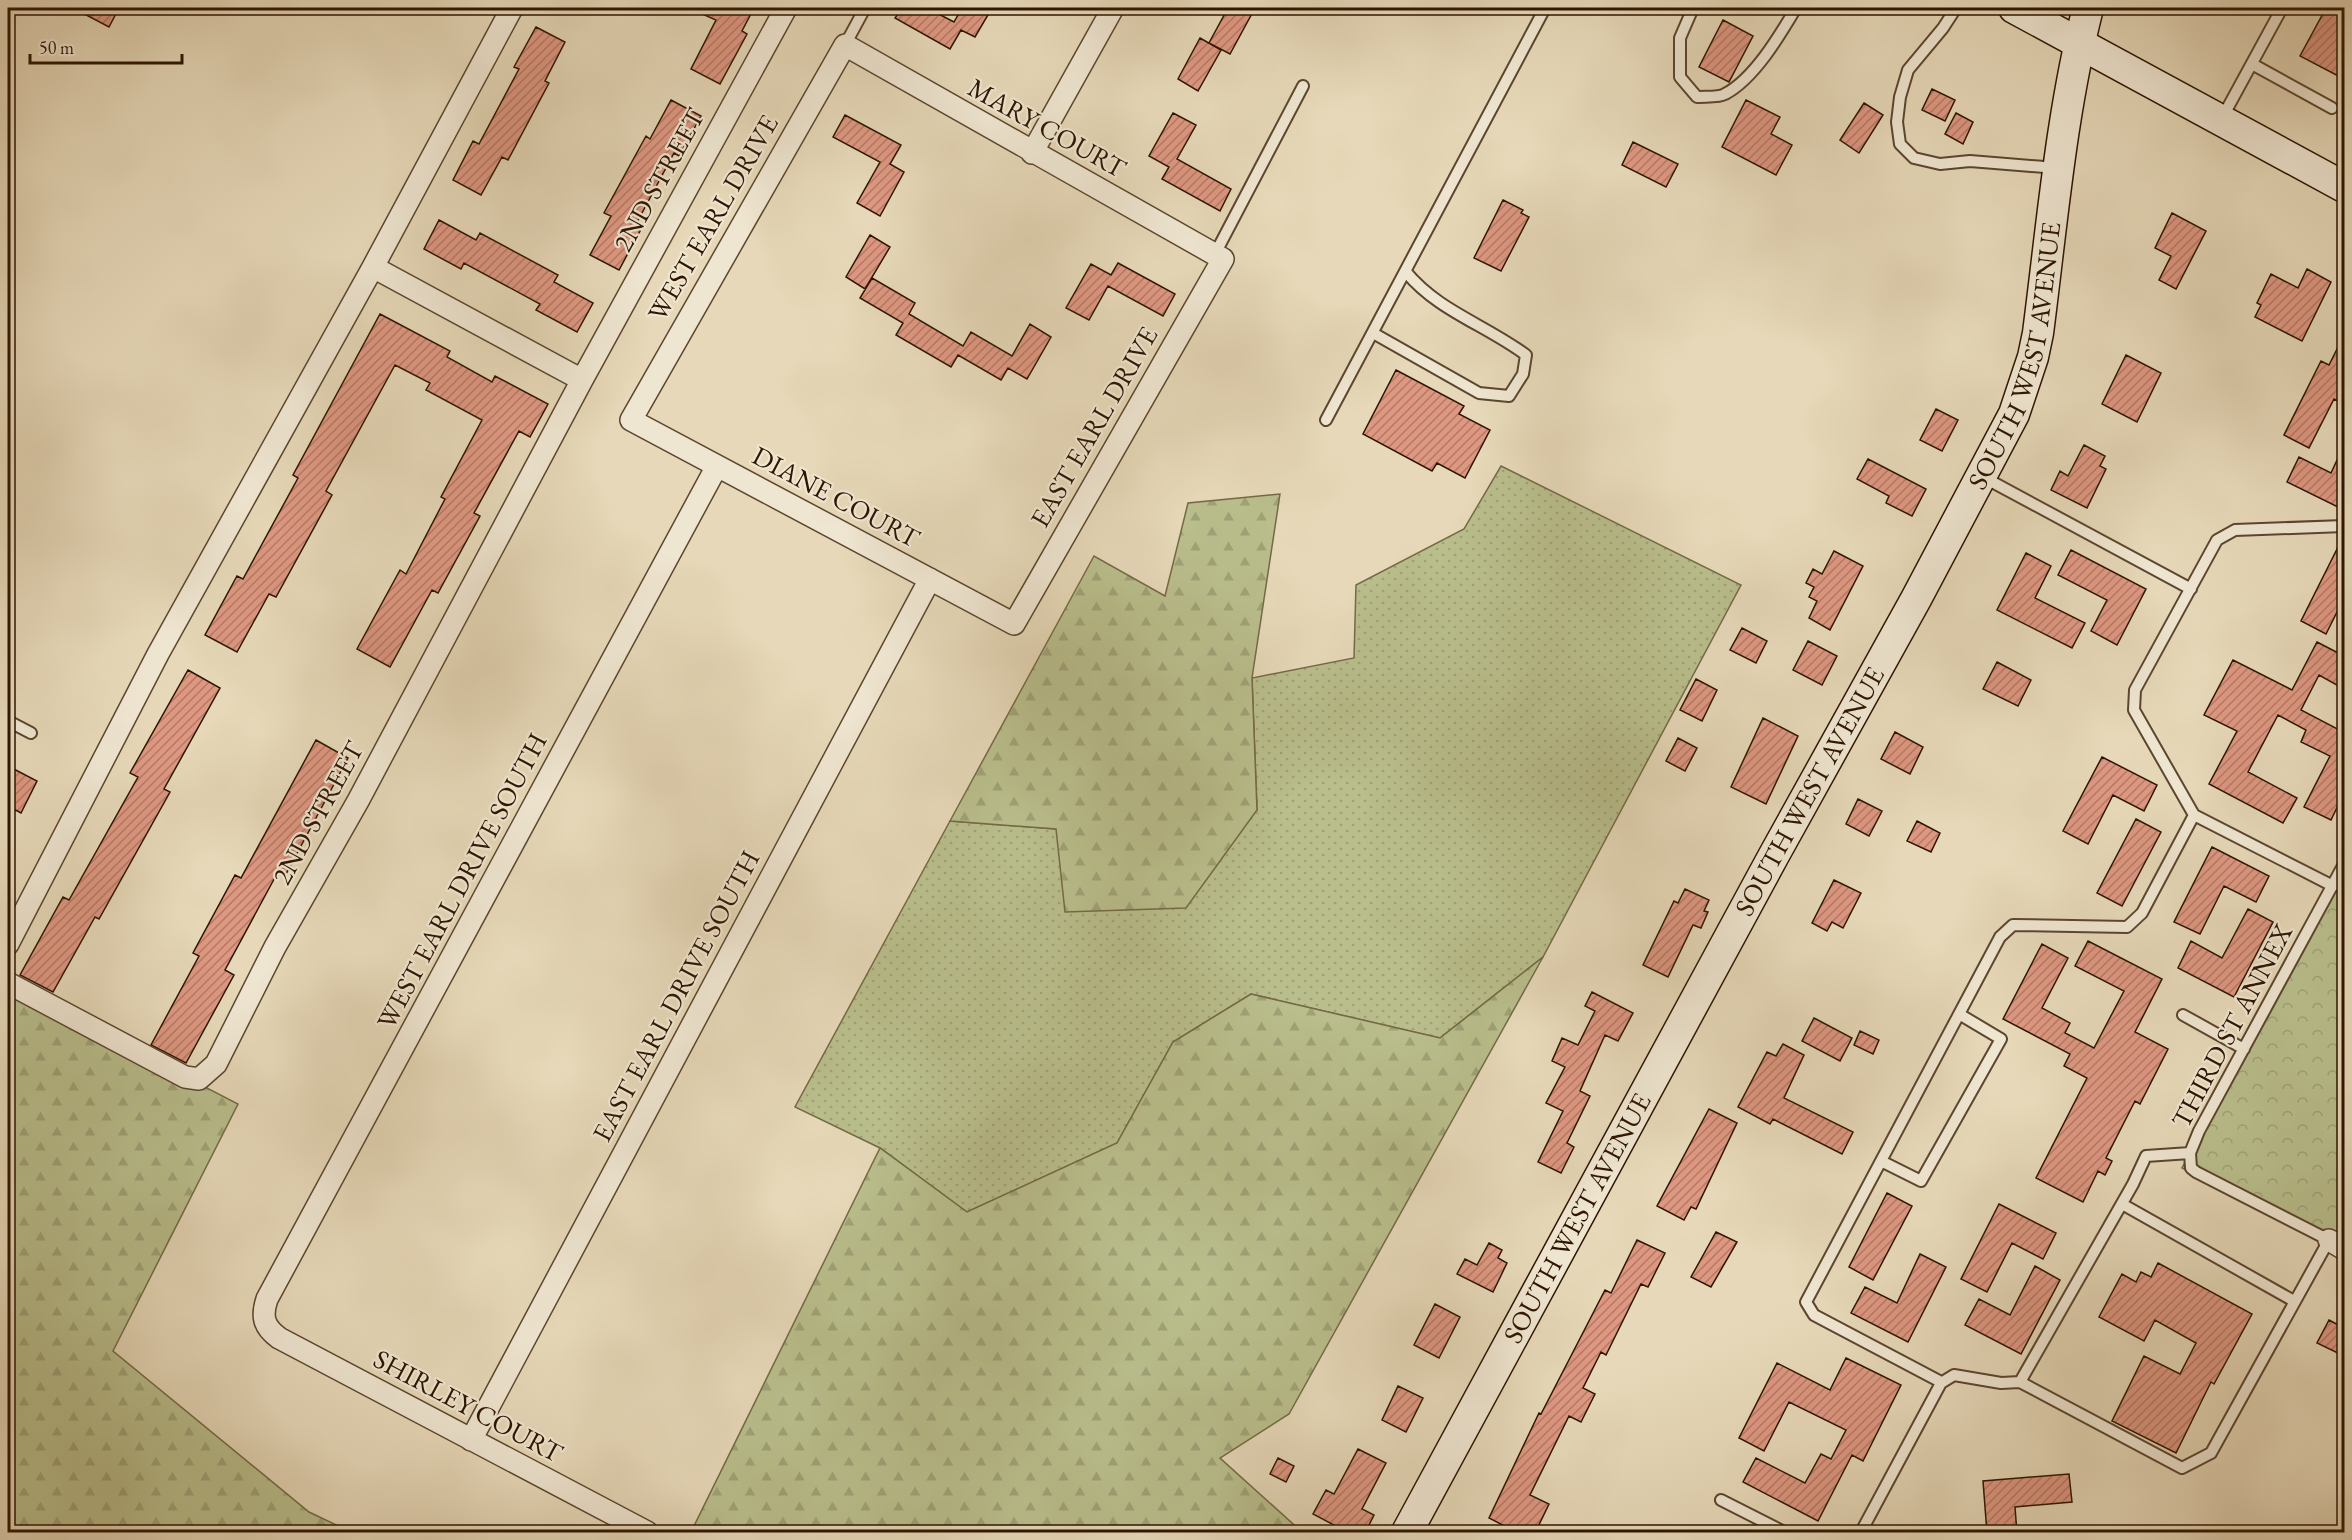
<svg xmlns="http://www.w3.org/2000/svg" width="2352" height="1540" viewBox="0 0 2352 1540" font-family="'EB Garamond',serif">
  <defs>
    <pattern id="grass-dots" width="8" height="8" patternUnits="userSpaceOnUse" patternTransform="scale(1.5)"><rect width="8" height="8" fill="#b9be8c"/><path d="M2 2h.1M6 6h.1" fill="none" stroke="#9fa277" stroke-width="1.8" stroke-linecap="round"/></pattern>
    <pattern id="forest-firs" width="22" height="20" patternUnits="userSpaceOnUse" patternTransform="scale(1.5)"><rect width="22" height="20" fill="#b9be8c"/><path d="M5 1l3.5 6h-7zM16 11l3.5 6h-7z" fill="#9fa277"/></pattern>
    <pattern id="park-crowns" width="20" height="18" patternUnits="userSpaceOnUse" patternTransform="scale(1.5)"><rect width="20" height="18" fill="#b9be8c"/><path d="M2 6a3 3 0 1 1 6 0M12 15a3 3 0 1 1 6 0" fill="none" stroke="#9fa277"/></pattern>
    <pattern id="building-hatch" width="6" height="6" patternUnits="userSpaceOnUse" patternTransform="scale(1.5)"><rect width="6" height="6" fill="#de9781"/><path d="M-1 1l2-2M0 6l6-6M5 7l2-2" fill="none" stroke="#b47a67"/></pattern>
  </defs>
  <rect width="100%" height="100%" fill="#e6d8b8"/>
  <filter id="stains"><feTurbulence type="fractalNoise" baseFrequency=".00333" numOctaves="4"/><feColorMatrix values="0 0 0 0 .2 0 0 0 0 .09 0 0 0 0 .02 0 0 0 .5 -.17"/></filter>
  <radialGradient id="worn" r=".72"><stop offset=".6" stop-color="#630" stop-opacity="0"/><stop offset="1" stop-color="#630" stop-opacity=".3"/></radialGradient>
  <path fill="url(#grass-dots)" stroke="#746a46" stroke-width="1.5" d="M1501 466 1741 585 1543 957 1440 1038 1251 994 1173 1042 1117 1143 967 1212 880 1148 795 1107 950 821 1057 829 1257 810 1252 678 1354 658 1356 585 1464 529Z"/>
  <path fill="url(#forest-firs)" stroke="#746a46" stroke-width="1.5" d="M1280 494 1252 678 1257 810 1186 908 1065 912 1056 829 950 821 1094 556 1165 596 1188 503Z
    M1543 957 1289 1414 1220 1458 1302 1532H691L880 1148 967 1212 1117 1143 1173 1042 1251 994 1440 1038Z
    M8 985 238 1104 113 1351 309 1512 351 1532H8Z"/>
  <path fill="url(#park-crowns)" stroke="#746a46" stroke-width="1.5" d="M2344 867V1255L2182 1168Z"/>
  <path fill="url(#building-hatch)" stroke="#2e1501" stroke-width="1.5" d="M73 8H119L109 27Z
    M689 8H754L742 31 747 34 720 84 691 69 716 20Z
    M902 8H927L954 22 962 8H992L975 37 961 30 950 49 895 18Z
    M1228 8H1255L1230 54 1209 43Z
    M2326 8H2344V79L2300 56Z
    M1723 20 1753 36 1729 82 1699 67Z
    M536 27 565 42 545 81 549 83 508 160 502 157 481 195 453 180 473 141 479 144 519 69 514 67Z
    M1200 38 1221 50 1198 91 1178 79Z
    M1932 89 1955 100 1945 121 1922 110Z
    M671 100 701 116 679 156 674 153 634 228 640 231 619 270 590 255 611 216 604 213 646 136 650 139Z
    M1746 100 1780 117 1771 134 1792 145 1776 175 1722 147Z
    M1864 103 1883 115 1859 153 1840 140Z
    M1173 113 1196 125 1177 159 1231 189 1220 211 1162 179 1169 167 1149 156Z
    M1956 113 1973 122 1963 144 1945 134Z
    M845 115 901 145 890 164 904 172 880 216 857 203 880 162 833 137Z
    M1633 142 1678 164 1666 187 1622 165Z
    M1503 200 1523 210 1521 213 1529 217 1501 271 1474 258Z
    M2172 213 2206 231 2176 289 2159 280 2171 256 2155 248Z
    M439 220 476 240 480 233 558 275 554 282 593 303 577 332 536 310 540 304 464 263 461 269 424 249Z
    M870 235 890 247 865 289 846 277Z
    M1118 263 1175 294 1163 316 1108 286 1089 320 1066 308 1091 264 1111 275Z
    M2307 269 2331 282 2302 341 2255 317 2261 305 2257 303 2271 274 2298 288Z
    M872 278 915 303 909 314 963 346 971 332 1012 356 1030 324 1051 337 1027 379 1008 368 1001 380 958 355 951 367 896 335 903 323 860 298Z
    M380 314 450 351 447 357 492 382 495 376 548 404 530 437 519 431 474 513 480 516 438 593 432 590 390 667 357 649 400 570 406 574 445 499 441 497 482 420 426 390 430 383 395 365 326 491 332 495 276 597 269 594 237 652 205 635 237 576 243 579 298 478 293 475Z
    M2344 335V404L2334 399 2309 448 2284 435 2321 361 2329 365Z
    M2126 355 2161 373 2137 422 2102 404Z
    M1396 370 1464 406 1459 414 1490 430 1465 478 1437 463 1432 471 1363 434Z
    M1936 409 1958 420 1942 451 1920 440Z
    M2084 445 2105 456 2100 466 2106 469 2087 508 2051 490 2060 471 2068 476Z
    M2344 445V510L2287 482 2299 457 2331 473Z
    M1868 459 1926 489 1912 516 1886 503 1889 496 1857 479Z
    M2344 535V598L2326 634 2301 621Z
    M2071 550 2146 589 2117 645 2091 631 2107 600 2058 575Z
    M1834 551 1863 566 1830 630 1809 618 1817 601 1809 597 1814 587 1806 583 1813 569 1822 574Z
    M2026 553 2051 566 2035 598 2085 623 2072 648 1997 610Z
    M1742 628 1767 641 1756 663 1730 650Z
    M1808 641 1837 656 1822 685 1793 670Z
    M2317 642 2344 656V689L2319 675 2301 710 2343 732 2344 728V793L2331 820 2304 807 2330 756 2301 742 2306 730 2278 715 2248 772 2297 798 2283 823 2209 784 2237 731 2204 715 2233 660 2292 690Z
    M1997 662 2031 680 2018 706 1983 689Z
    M188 670 220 688 164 789 170 792 99 919 95 917 53 992 20 975 63 897 69 900 138 777 130 773Z
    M1696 679 1717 690 1702 721 1680 710Z
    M1763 718 1798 736 1766 804 1731 787Z
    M1895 732 1923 747 1910 774 1881 759Z
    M1678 738 1697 748 1685 771 1666 761Z
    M316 740 348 758 286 874 279 870 225 970 234 975 186 1063 151 1045 199 956 193 953 235 875 241 878Z
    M2102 757 2157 785 2144 811 2113 795 2088 844 2063 831Z
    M8 766 37 781 21 813 8 806Z
    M1858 799 1882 811 1869 836 1846 824Z
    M2136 819 2161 832 2122 906 2097 893Z
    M1917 821 1940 833 1931 852 1907 841Z
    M2212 847 2269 876 2256 902 2224 886 2200 934 2174 922Z
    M1834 880 1861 893 1843 928 1832 922 1827 931 1812 923Z
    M1685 889 1709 900 1704 911 1708 912 1701 928 1693 925 1668 977 1643 965 1674 901 1678 903Z
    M2248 909 2273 922 2234 997 2178 968 2191 941 2222 958Z
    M2088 941 2162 979 2135 1032 2168 1049 2140 1104 2135 1101 2106 1158 2112 1161 2105 1175 2098 1171 2083 1202 2036 1178 2087 1078 2064 1066 2070 1054 2003 1019 2042 944 2068 958 2042 1008 2070 1023 2065 1033 2094 1048 2124 991 2075 966Z
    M1592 992 1633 1013 1618 1041 1605 1035 1580 1091 1590 1096 1567 1143 1574 1147 1561 1173 1538 1162 1563 1111 1546 1103 1565 1067 1552 1061 1562 1038 1578 1045 1595 1011 1585 1006Z
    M1814 1018 1852 1038 1840 1061 1802 1041Z
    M1860 1031 1879 1040 1873 1054 1854 1045Z
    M1783 1044 1804 1055 1784 1098 1853 1132 1842 1154 1773 1119 1770 1124 1738 1107 1767 1052 1776 1056Z
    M1709 1109 1737 1123 1696 1209 1691 1207 1684 1220 1657 1206Z
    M1887 1193 1912 1206 1873 1280 1849 1267Z
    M1999 1204 2056 1233 2043 1259 2012 1243 1987 1292 1961 1279Z
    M1716 1232 1737 1242 1711 1287 1691 1277Z
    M1637 1240 1665 1253 1648 1287 1641 1284 1606 1355 1601 1352 1583 1388 1595 1394 1581 1422 1569 1416 1530 1495 1549 1504 1535 1533H1518L1489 1518 1539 1413 1541 1414 1605 1290 1611 1293Z
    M1489 1243 1502 1250 1498 1258 1507 1263 1493 1292 1457 1274 1465 1259 1477 1265Z
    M1920 1254 1946 1267 1908 1342 1851 1313 1865 1287 1897 1303Z
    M2158 1263 2252 1314 2214 1384 2211 1382 2176 1453 2112 1421 2144 1356 2180 1374 2196 1343 2155 1320 2144 1341 2099 1317 2122 1274 2136 1282 2141 1272 2151 1277Z
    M2035 1266 2060 1280 2021 1354 1965 1325 1979 1299 2010 1315Z
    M1435 1304 1460 1317 1439 1358 1414 1345Z
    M2329 1320 2344 1328V1356L2317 1343Z
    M1846 1358 1901 1385 1863 1461 1852 1455 1818 1521 1743 1482 1756 1458 1805 1483 1821 1454 1831 1459 1846 1430 1789 1402 1764 1451 1739 1438 1777 1363 1830 1390Z
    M1398 1386 1423 1398 1406 1432 1382 1420Z
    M1358 1449 1386 1463 1362 1509 1374 1515 1365 1533H1349L1313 1514 1326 1490 1334 1494Z
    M1278 1458 1294 1466 1286 1482 1270 1474Z
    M2069 1474 2072 1502 2015 1507 2017 1533H1987L1983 1481Z"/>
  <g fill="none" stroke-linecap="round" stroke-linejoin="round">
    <defs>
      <path id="lane" d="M1693 8 1680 38V77L1697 97C1705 96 1718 98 1725 94 1754 79 1780 35 1796 8
        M1956 8 1943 28 1908 70 1900 97 1897 122 1900 144 1914 158 1940 164 1970 161 2057 168
        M845 45 865 8
        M2252 64 2332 108
        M2221 120 2282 8
        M1215 254 1303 86
        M1373 333 1479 393 1509 396 1523 374 1526 355C1486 325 1438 311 1406 272
        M1326 420 1545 8
        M1983 477 2191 589
        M8 721 31 733
        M2194 815 2134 710 2135 690 2217 540 2235 530 2344 526
        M2183 1015 2244 1049
        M1881 1161 1921 1181 2001 1039 1959 1014
        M2122 1204 2294 1301
        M1941 1382 1814 1315 1806 1302 2000 937 2013 925 2127 927 2142 913 2194 815 2333 886
        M2020 1382 2182 1468 2211 1453 2329 1240 2196 1172 2191 1168 2190 1153 2199 1131 2344 864
        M1721 1500 1784 1532
        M1861 1532 1941 1383 1954 1375 2001 1383 2020 1382 2133 1184 2146 1156 2190 1153"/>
      <path id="street" d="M845 45 1223 259 1014 624 631 420Z
        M1032 153 1113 8
        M373 267 582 380
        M8 944 158 654 373 267 512 8
        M8 983 185 1077 199 1079 216 1064 275 947 358 801 582 380 786 8
        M2329 1240 2344 1249
        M471 1440 930 579
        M647 1532 279 1338C264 1327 261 1317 267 1299L717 466"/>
      <g id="secondary">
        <path d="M2014 8 2344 187"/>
        <path id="s1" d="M1407 1532 1774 855 1916 599 2014 414 2033 357 2038 333C2052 225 2061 114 2088 8"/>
      </g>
    </defs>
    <use href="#lane" stroke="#5c462f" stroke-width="14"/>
    <use href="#street" stroke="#5c462f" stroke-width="24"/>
    <use href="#secondary" stroke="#2e1501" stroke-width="33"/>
    <use href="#lane" stroke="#efe6d1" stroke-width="10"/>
    <use href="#street" stroke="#efe6d1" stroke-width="21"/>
    <use href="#secondary" stroke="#efe6d1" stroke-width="30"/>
  </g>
  <g text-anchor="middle" stroke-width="4.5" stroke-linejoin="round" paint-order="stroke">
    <g font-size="27" fill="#2e1501" stroke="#efe6d1">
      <text transform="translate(1047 128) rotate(29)" y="9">MARY COURT</text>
      <text transform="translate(659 180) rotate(-61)" y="9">2ND STREET</text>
      <text transform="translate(713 218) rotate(-60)" y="9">WEST EARL DRIVE</text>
      <text dy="9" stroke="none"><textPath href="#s1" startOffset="1329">SOUTH WEST AVENUE</textPath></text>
      <text transform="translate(1094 427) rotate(-60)" y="9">EAST EARL DRIVE</text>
      <text transform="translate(836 497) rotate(28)" y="9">DIANE COURT</text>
      <text dy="9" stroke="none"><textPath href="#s1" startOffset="843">SOUTH WEST AVENUE</textPath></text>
      <text transform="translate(318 813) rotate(-61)" y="9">2ND STREET</text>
      <text transform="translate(462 881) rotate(-62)" y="9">WEST EARL DRIVE SOUTH</text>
      <text transform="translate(676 996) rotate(-62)" y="9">EAST EARL DRIVE SOUTH</text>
      <text transform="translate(2232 1026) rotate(-62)" y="9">THIRD ST ANNEX</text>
      <text dy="9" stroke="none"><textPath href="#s1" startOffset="357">SOUTH WEST AVENUE</textPath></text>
      <text transform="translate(468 1406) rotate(28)" y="9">SHIRLEY COURT</text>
    </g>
  </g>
  <rect width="2352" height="1540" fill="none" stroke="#e6d8b8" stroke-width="30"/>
  <rect x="9" y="9" width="2334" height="1522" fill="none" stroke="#2e1501" stroke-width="3"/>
  <rect x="15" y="15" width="2322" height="1510" fill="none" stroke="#2e1501" stroke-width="1.5"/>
  <path d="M30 54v9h152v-9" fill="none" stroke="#2e1501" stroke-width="3"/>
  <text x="39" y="54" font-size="18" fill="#2e1501" stroke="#efe6d1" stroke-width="4.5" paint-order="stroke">50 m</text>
  <rect width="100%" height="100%" filter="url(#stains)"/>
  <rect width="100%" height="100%" fill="url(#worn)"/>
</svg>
